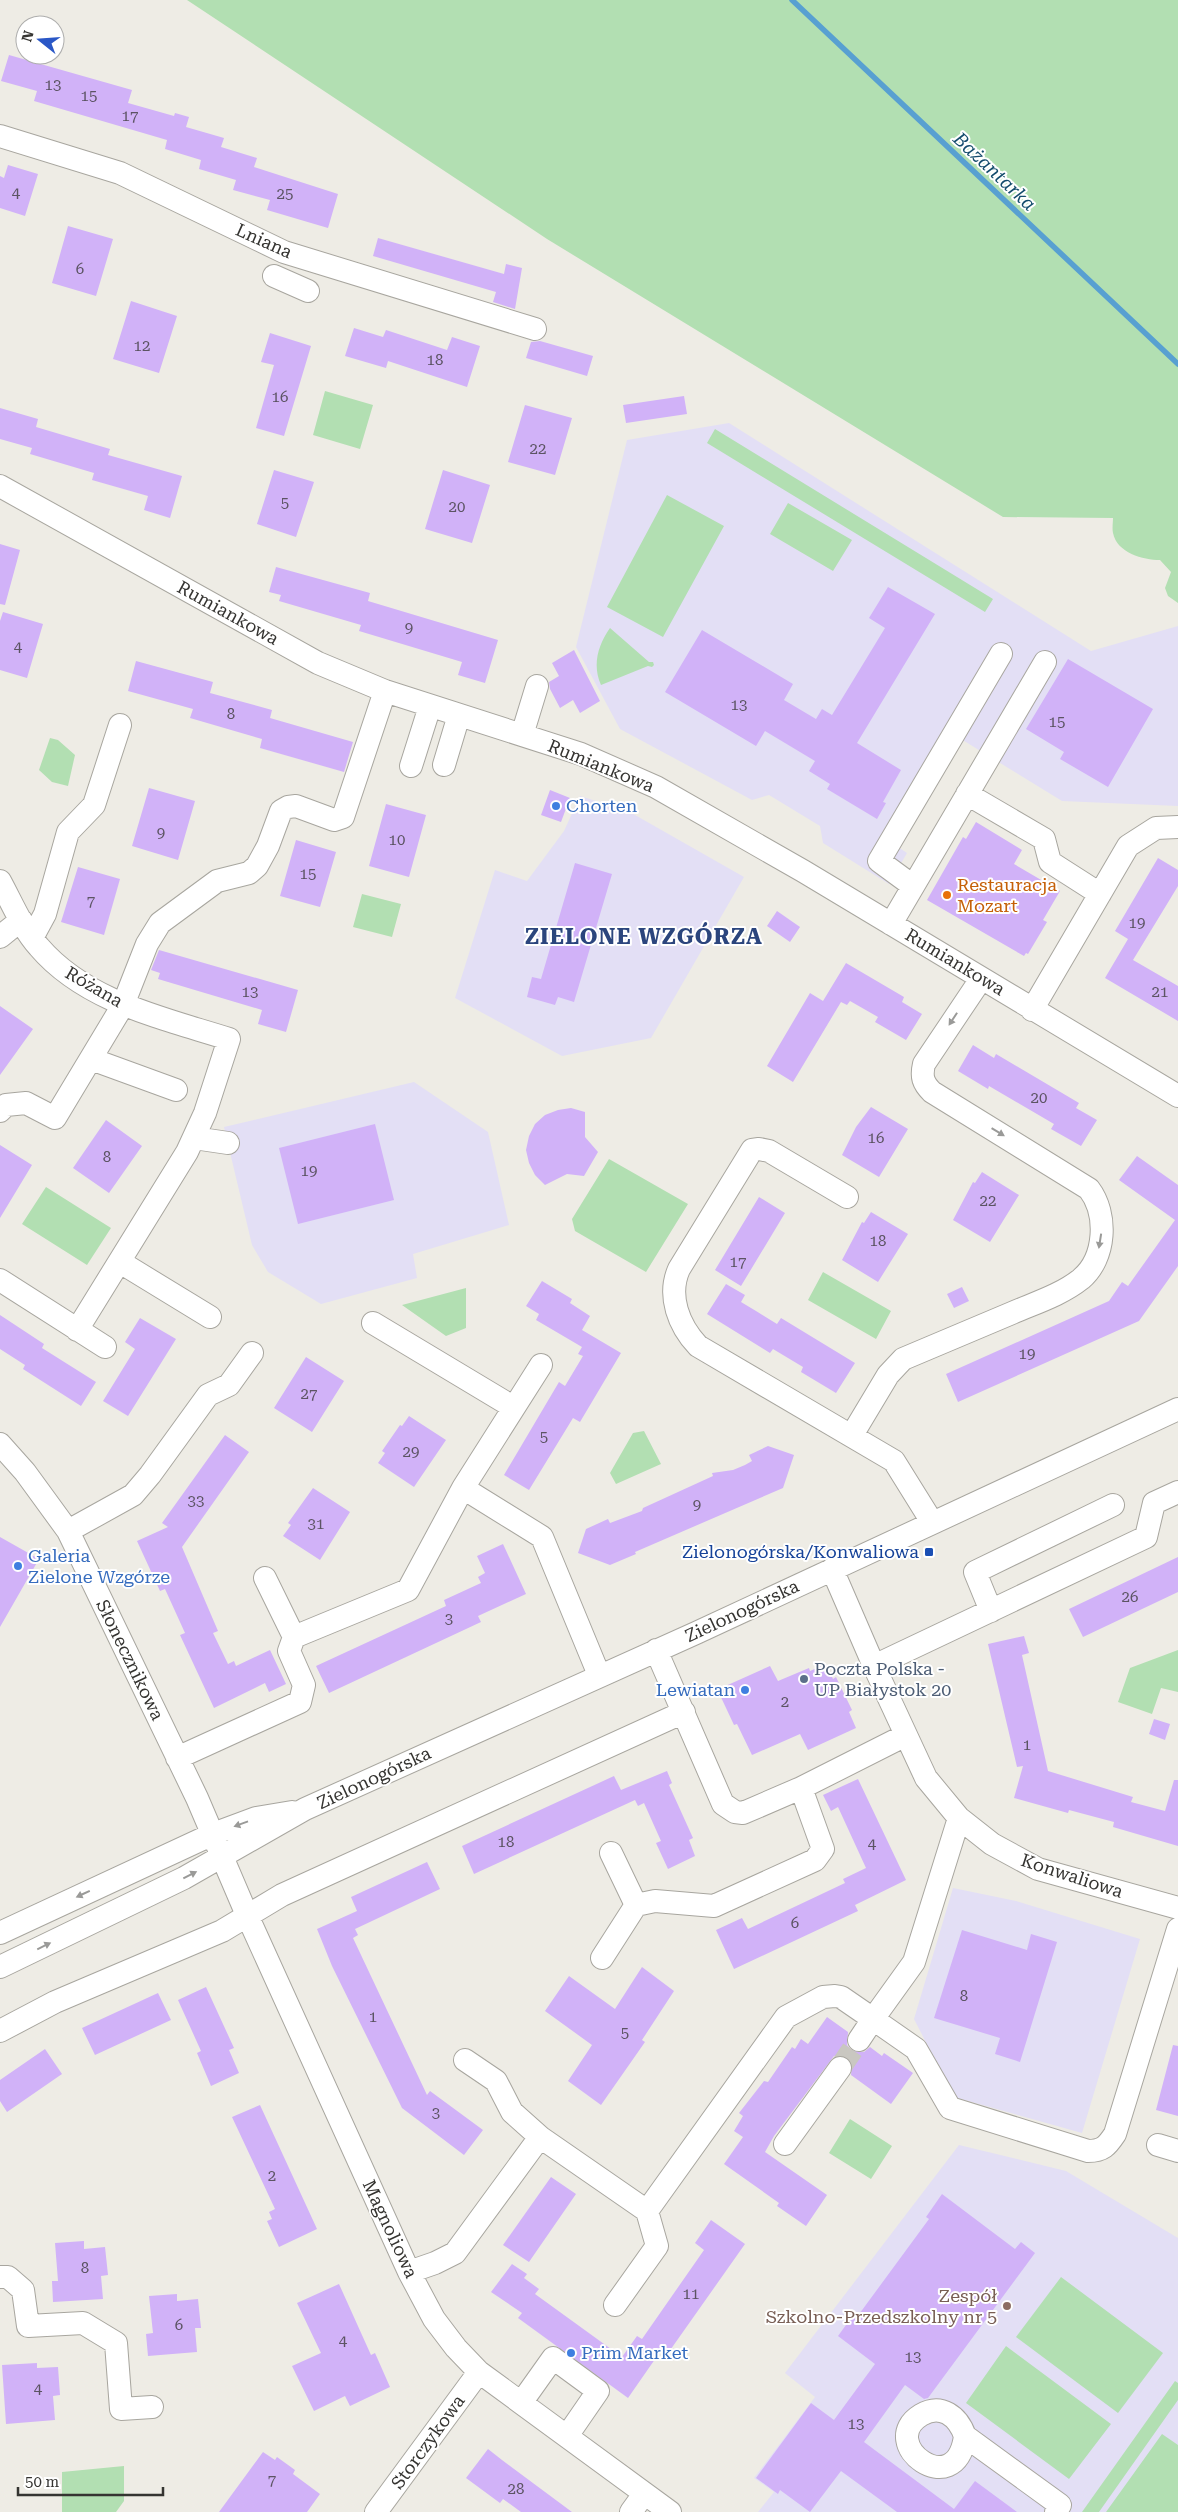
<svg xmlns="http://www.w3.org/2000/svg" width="1178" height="2512" viewBox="0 0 1178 2512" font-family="'Roboto Serif',serif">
  <rect width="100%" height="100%" fill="#eeece5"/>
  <path fill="#e3dff5" d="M729 423 1091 651 1178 626V806L1062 801 961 739 898 847 907 853 889 884 823 843 820 826 769 795 752 800 620 729 576 647 627 440Z
    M580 796 628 811 744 877 651 1038 562 1056 455 998 495 870 527 881 564 831Z
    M414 1082 488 1132 509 1225 413 1254 417 1278 321 1304 268 1272 252 1245 224 1127Z
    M953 1888 1016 1901 1140 1939 1082 2133 954 2097 914 2019Z
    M959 2145 1066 2171 1178 2238V2512H758L774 2492 754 2478 815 2397 785 2373Z"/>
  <path fill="#b2dfb2" d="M187 0H1178V603L1168 596 1165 588 1171 572 1160 560C1143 560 1117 553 1113 533 1112 529 1113 522 1113 518L1003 517 547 239Z
    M325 391 373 405 360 449 313 435Z
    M715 429 993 599 985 612 707 443Z
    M667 495 724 526 663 637 607 607Z
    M788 503 852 540 833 571 770 534Z
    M610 628 649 662H653L654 665 652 667 648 666 601 685C592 665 598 645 610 628Z
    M50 738 58 740 75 755 68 786 52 782 39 770Z
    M362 894 401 904 392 937 353 927Z
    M609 1159 688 1204 646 1272 575 1231 572 1219Z
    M46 1187 111 1228 87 1265 22 1224Z
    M823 1272 891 1311 876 1339 808 1300Z
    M466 1288V1328L446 1336 402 1305Z
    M644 1431 661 1464 616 1484 610 1473 633 1433Z
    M1178 1650V1692L1161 1688 1152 1714 1118 1702 1130 1668Z
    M850 2119 892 2146 871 2179 829 2153Z
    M1061 2277 1163 2353 1118 2413 1016 2337Z
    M1006 2346 1111 2424 1069 2479 966 2403Z
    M1175 2381 1178 2383V2400L1099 2512H1082Z
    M1162 2434 1178 2445V2512H1106Z
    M124 2466V2501L116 2512H62V2472Z"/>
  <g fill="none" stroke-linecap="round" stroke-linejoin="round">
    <path stroke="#58a0d1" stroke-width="5.5" d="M792 0 1178 364"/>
  </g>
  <path fill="#d1b2f8" d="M9 55 132 90 128 103 174 116 175 113 189 117 186 127 224 138 221 147 257 158 254 167 338 194 328 228 267 210 270 200 233 190 236 180 199 169 201 160 165 149 167 140 34 101 37 91 1 81Z
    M8 165 38 174 25 216 0 208V176L4 178Z
    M68 226 113 239 96 296 52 283Z
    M378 238 504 274 506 264 522 268 515 309 493 302 496 292 373 256Z
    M131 301 177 316 159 373 113 359Z
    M354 328 383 337 386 330 447 350 452 337 480 346 467 387 388 361 386 368 345 356Z
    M270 333 311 346 284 436 256 428 274 365 261 362Z
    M540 341 593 356 587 376 526 358 531 342Z
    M684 396 687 414 626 423 623 405Z
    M525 405 572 418 555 475 508 462Z
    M0 408 38 419 36 427 110 449 108 455 182 476 170 518 144 510 148 496 92 480 94 473 30 454 32 448 0 439Z
    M274 470 314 482 296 537 257 524Z
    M443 470 490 485 472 543 425 529Z
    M0 544 20 550 5 605 0 604Z
    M276 567 370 593 368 601 498 640 485 683 458 675 462 662 359 631 361 625 279 601 281 595 269 592Z
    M888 587 935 614 857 743 901 770 883 802 886 803 877 819 827 789 830 784 809 771 815 761 765 731 756 746 665 692 702 630 793 684 784 700 816 719 822 709 832 715 885 628 869 618Z
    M3 612 43 624 27 678 0 670V621Z
    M574 650 600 701 580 713 573 700 560 708 550 689 549 682 559 676 552 663Z
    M1068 659 1153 709 1108 787 1060 759 1064 752 1026 729Z
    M136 661 213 682 210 693 272 710 270 718 353 742 344 772 260 748 262 739 190 718 193 709 128 691Z
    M149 788 195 801 178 860 132 846Z
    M550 790 570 798 561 822 541 815Z
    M386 804 426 815 409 877 369 866Z
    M976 822 1022 850 1014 864 1060 891 1043 920 1047 922 1028 954 1026 953 1024 956 927 900 963 837 966 839Z
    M296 840 336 852 320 907 280 896Z
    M1158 858 1178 870V886L1133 960 1178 986V1021L1105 978 1128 939 1115 931Z
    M575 863 612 874 574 1002 558 997 555 1005 527 997 532 977 541 979Z
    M78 867 120 879 104 935 61 922Z
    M777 911 800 927 790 942 767 926Z
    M159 950 298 990 286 1032 258 1024 262 1010 158 979 160 973 151 970Z
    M846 963 904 997 902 1002 922 1014 906 1040 875 1022 878 1017 850 1001 847 1005 841 1002 793 1082 767 1066 810 993 823 1001Z
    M0 1006 33 1029 0 1075Z
    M973 1045 994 1058 996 1054 1079 1103 1076 1108 1097 1120 1081 1146 1051 1129 1054 1124 989 1086 988 1089 958 1071Z
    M871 1107 908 1129 879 1177 842 1155 856 1127Z
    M571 1108 585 1112V1137L598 1152 584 1176 567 1174 545 1185 535 1175 529 1163 526 1150 529 1136 535 1124 545 1115 558 1110Z
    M106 1120 142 1146 109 1193 73 1168Z
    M375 1124 394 1200 298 1224 279 1148Z
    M0 1145 32 1165 0 1218Z
    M1137 1156 1178 1185V1266L1139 1321 958 1402 946 1374 1109 1301 1122 1282 1128 1286 1175 1220 1119 1180Z
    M982 1172 1019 1195 990 1242 953 1220 973 1182 975 1183Z
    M759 1197 785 1213 741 1286 715 1270Z
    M871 1212 908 1234 878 1282 842 1260 862 1222 864 1223Z
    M542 1281 572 1299 570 1303 590 1316 582 1330 621 1353 580 1422 573 1418 529 1490 504 1475 559 1382 565 1386 583 1356 578 1354 582 1347 536 1320 539 1314 526 1306Z
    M726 1284 745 1295 741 1302 756 1311 777 1324 781 1318 855 1363 836 1393 801 1372 803 1367 773 1349 770 1353 707 1314Z
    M962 1287 969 1301 954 1308 947 1294Z
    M0 1315 44 1344 42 1348 96 1382 81 1406 23 1369 25 1365 0 1349Z
    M140 1318 176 1339 128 1416 103 1401 135 1349 125 1342Z
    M306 1357 344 1381 312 1432 274 1408Z
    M409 1416 446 1440 414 1487 378 1463 385 1453 382 1451 400 1425 402 1426Z
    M225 1435 249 1452 182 1547 218 1631 213 1633 228 1664 234 1661 236 1666 270 1650 286 1684 269 1692 265 1683 214 1708 180 1635 185 1633 165 1589 160 1591 137 1541 168 1527 162 1523Z
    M768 1446 794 1455 783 1488 635 1552 636 1554 610 1565 578 1553 586 1529 608 1519 610 1523 642 1511 643 1508 713 1476 712 1473 733 1470 745 1465 752 1461 749 1455Z
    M313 1488 350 1512 320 1560 283 1536 291 1525 288 1523Z
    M0 1537 39 1559 0 1627Z
    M503 1544 526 1594 478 1616 481 1622 329 1693 316 1666 446 1606 444 1600 481 1583 478 1577 485 1573 477 1556Z
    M1178 1557V1592L1083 1637 1069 1609Z
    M1024 1636 1029 1653 1022 1655 1048 1771 1133 1797 1131 1802 1165 1811 1174 1780H1178V1846L1113 1827 1114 1822 1069 1810 1068 1813 1014 1798 1023 1766 1017 1767 988 1644Z
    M826 1664 833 1679 836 1677 852 1710 849 1712 856 1728 808 1750 800 1734 752 1755 737 1724 734 1725 719 1693 722 1691 721 1688 770 1666 778 1681 809 1668 810 1671Z
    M1154 1719 1170 1724 1165 1740 1149 1734Z
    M667 1771 672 1783 669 1785 693 1838 689 1840 695 1856 668 1869 656 1843 661 1841 644 1803 638 1806 635 1800 474 1874 462 1846 614 1776 621 1790Z
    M858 1779 906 1880 855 1905 858 1911 734 1969 716 1930 742 1918 748 1929 845 1883 843 1879 866 1868 838 1807 831 1811 823 1795Z
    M427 1862 440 1889 355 1929 358 1935 353 1938 427 2095 430 2091 483 2130 464 2155 402 2108 332 1966 317 1929 357 1911 351 1897Z
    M962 1930 1027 1950 1031 1934 1057 1942 1020 2062 995 2054 1000 2038 934 2018Z
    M642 1967 674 1991 642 2040 645 2042 601 2105 568 2081 592 2045 545 2011 569 1976 615 2009Z
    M206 1987 234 2048 229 2050 239 2073 211 2086 197 2053 201 2051 178 2000Z
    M158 1993 171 2020 95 2055 82 2028Z
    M827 2017 848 2032 847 2045 852 2051 864 2052 870 2047 882 2056 884 2053 913 2073 891 2104 851 2075 852 2063 848 2058 841 2055 834 2056 774 2136 765 2152 827 2195 806 2226 777 2206 779 2203 724 2164 743 2137 734 2131 743 2116 739 2113 764 2081 768 2082 792 2047 795 2049 801 2039 808 2044Z
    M1173 2045 1178 2046V2116L1156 2110Z
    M45 2049 62 2074 7 2112 0 2101V2080Z
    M260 2105 317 2229 279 2247 267 2221 272 2219 269 2212 275 2209 232 2117Z
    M551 2177 576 2194 529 2262 503 2245Z
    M942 2194 1015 2249 1021 2242 1035 2253 928 2398 924 2399 905 2385 864 2442 954 2509 975 2481 1017 2512H897L841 2471 810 2512 780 2490 778 2494 756 2478 811 2403 834 2420 875 2364 838 2336 854 2314 857 2317 929 2219 926 2217Z
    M711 2220 745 2244 666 2356 660 2352 628 2398 518 2318 522 2313 491 2292 512 2264 527 2274 524 2278 539 2289 535 2294 622 2357 637 2336 642 2339 704 2250 695 2243Z
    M84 2241V2249L105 2247 108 2275 101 2276 103 2299 53 2302 52 2281H58L55 2243Z
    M339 2284 371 2355 375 2353 390 2387 350 2406 345 2396 314 2411 292 2366 321 2353 297 2303Z
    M177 2294V2301L198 2299 201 2328H195L197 2352 148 2356 146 2334 153 2333 149 2296Z
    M37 2363V2368L58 2367 60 2395 53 2396 55 2420 6 2424 2 2365Z
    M488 2449 502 2460 572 2512H521L503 2499 500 2503 466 2478Z
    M263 2452 275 2460 277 2457 295 2470 293 2474 320 2494 307 2512H219Z"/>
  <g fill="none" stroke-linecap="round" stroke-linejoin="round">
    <path stroke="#c9c7c1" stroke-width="22" stroke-dasharray="22 11" stroke-linecap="butt" d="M840 2068 859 2040"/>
    <defs>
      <path id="minor" d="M0 136 120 173 284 252 535 329
        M274 276 308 291
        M0 486 318 663 385 691 581 754 656 787 803 871 1178 1096
        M522 735 537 686
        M444 765 459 715
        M411 766 430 706
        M967 794 1044 839 1050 862 1100 894
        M0 881C12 903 22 928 39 947 86 1002 163 1018 229 1039L205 1113 187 1152 77 1330
        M913 886 879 861 1001 654
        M891 924 1045 662
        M0 937 21 920
        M32 938 45 914 68 832 94 805 120 725
        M1032 1010 1128 846 1156 828 1178 827
        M91 1059 176 1090
        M0 1111 6 1105 26 1103 55 1118 123 1005 147 944 160 923 217 881 249 873 257 866 268 846 281 811 288 807 296 806 334 820 343 817 385 691
        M194 1138 228 1143
        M847 1197 769 1151 759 1149 752 1150 679 1269C667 1296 679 1326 698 1346L894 1461 932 1522
        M120 1262 210 1317
        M0 1280 105 1347
        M373 1323 513 1407
        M541 1365 463 1488 542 1537 599 1675
        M852 1435 888 1375 903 1359C939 1344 976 1328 1012 1313 1035 1303 1061 1295 1081 1279 1106 1258 1108 1214 1089 1189L932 1092C923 1083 921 1077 924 1064L981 979
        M0 1444 25 1472 68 1531 197 1798 247 1915 409 2272 434 2319 456 2348 479 2372 670 2512
        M68 1531 133 1495 150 1475 208 1395 229 1385 252 1353
        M832 1569 874 1666 926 1778 959 1818 992 1844 1038 1869 1178 1908
        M265 1578 294 1637
        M991 1611 975 1572 1113 1505
        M874 1666 1146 1537 1154 1503 1178 1492
        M177 1758 300 1702 304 1685 289 1651 294 1637 408 1590 463 1488
        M801 1788 906 1735
        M959 1818 914 1962 873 2019 916 2049 950 2108 1088 2151C1103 2151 1107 2146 1115 2134L1178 1929
        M636 1905 655 1901 714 1906 815 1860 823 1849 801 1788 743 1813 735 1812 723 1804 656 1650
        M0 1933 213 1834 256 1818 292 1812
        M602 1958 636 1905 611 1853
        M0 1967 184 1878 305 1809 696 1633 1178 1409
        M0 2031 55 2002 222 1931 282 1895 684 1712
        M540 2137 647 2211
        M785 2144 840 2068
        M1158 2145 1178 2151
        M409 2272 435 2263 455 2253 540 2137 512 2112 496 2081 465 2060
        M0 2277H8L23 2290 28 2326 83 2323 116 2343 121 2409 152 2407
        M615 2305 657 2246 647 2211 786 2017 823 1997 835 1996 841 1997 873 2019 859 2040
        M521 2403 553 2358 598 2391 567 2436
        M965 2436C956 2504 875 2443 921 2415 941 2403 958 2416 965 2436L1060 2505 1056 2512
        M376 2512 479 2372
        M631 2512 644 2494"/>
    </defs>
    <use href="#minor" stroke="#a8a69f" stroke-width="24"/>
    <use href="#minor" stroke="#fff" stroke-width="22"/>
  </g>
  <defs><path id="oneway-solid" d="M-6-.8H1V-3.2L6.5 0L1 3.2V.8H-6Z" transform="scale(1.25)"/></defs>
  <g fill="#9a9a98">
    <use href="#oneway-solid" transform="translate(953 1019) rotate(123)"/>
    <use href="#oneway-solid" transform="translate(998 1132) rotate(31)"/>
    <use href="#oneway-solid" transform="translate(1100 1241) rotate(99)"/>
    <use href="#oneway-solid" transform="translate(241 1824) rotate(160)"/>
    <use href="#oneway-solid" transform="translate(190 1875) rotate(-27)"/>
    <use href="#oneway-solid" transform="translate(83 1894) rotate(155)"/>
    <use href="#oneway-solid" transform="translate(44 1946) rotate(-26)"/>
  </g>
  <g fill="#3f7fe0" stroke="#fff" stroke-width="2">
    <circle cx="556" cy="806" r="5"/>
    <circle cx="18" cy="1566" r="5"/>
    <circle cx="745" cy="1690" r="5"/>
    <circle cx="571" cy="2353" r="5"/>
  </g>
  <circle fill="#e8710a" stroke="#fff" stroke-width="2" cx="947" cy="895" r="5"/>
  <rect fill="#1a4fb4" stroke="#fff" stroke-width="2" x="924" y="1547" width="10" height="10" rx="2.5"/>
  <circle fill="#5c6f8a" stroke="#fff" stroke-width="2" cx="804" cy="1679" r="5"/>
  <circle fill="#8d6e63" stroke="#fff" stroke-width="2" cx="1007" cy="2306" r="5"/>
  <g text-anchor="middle" stroke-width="4" stroke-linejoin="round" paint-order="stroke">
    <g font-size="15" fill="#5c5463">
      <text x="53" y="90">13</text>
      <text x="89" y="101">15</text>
      <text x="130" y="121">17</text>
      <text x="16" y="198">4</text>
      <text x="285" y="199">25</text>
      <text x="80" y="274">6</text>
      <text x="142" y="351">12</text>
      <text x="435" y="365">18</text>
      <text x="280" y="402">16</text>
      <text x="538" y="454">22</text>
      <text x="285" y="508">5</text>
      <text x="457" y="512">20</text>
      <text x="409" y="633">9</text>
      <text x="18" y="652">4</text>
      <text x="739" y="710">13</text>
      <text x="231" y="719">8</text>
      <text x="1057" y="727">15</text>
      <text x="161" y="838">9</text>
      <text x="397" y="845">10</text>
      <text x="308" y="879">15</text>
      <text x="91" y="906">7</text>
      <text x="1137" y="928">19</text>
      <text x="250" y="997">13</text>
      <text x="1160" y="997">21</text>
      <text x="1039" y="1103">20</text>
      <text x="876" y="1143">16</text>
      <text x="107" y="1162">8</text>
      <text x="309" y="1176">19</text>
      <text x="988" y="1206">22</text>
      <text x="878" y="1246">18</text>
      <text x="738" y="1267">17</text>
      <text x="1027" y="1359">19</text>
      <text x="309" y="1399">27</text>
      <text x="544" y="1442">5</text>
      <text x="411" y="1457">29</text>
      <text x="196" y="1506">33</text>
      <text x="697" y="1510">9</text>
      <text x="316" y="1529">31</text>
      <text x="1130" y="1602">26</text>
      <text x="449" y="1624">3</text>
      <text x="785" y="1707">2</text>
      <text x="1027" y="1750">1</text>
      <text x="506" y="1847">18</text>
      <text x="872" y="1849">4</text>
      <text x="795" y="1928">6</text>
      <text x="964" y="2001">8</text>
      <text x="373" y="2022">1</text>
      <text x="625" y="2038">5</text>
      <text x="436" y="2118">3</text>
      <text x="272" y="2181">2</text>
      <text x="85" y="2273">8</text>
      <text x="691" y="2299">11</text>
      <text x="179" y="2330">6</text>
      <text x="343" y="2346">4</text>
      <text x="913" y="2362">13</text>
      <text x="38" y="2394">4</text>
      <text x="856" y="2429">13</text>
      <text x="272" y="2485">7</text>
      <text x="516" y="2494">28</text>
    </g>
    <g font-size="18" fill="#353431" stroke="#fff">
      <text transform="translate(264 241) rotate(24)" y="6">Lniana</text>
      <text transform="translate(228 613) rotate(29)" y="6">Rumiankowa</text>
      <text transform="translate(601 766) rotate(22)" y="6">Rumiankowa</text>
      <text transform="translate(955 962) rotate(31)" y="6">Rumiankowa</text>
      <text transform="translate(94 987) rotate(30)" y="6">Różana</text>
      <text transform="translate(742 1611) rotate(-25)" y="6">Zielonogórska</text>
      <text transform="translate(130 1660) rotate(64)" y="6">Słonecznikowa</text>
      <text transform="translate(374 1778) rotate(-25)" y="6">Zielonogórska</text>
      <text transform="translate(1072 1876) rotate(18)" y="6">Konwaliowa</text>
      <text transform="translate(390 2229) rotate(65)" y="6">Magnoliowa</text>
      <text transform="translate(428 2442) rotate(-54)" y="6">Storczykowa</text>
    </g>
    <g font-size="18" fill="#366cbe" stroke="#fff" text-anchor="start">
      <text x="566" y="812">Chorten</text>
      <text x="28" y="1562">Galeria<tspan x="28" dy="21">Zielone Wzgórze</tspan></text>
      <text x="735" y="1696" text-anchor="end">Lewiatan</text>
      <text x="581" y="2359">Prim Market</text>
    </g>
    <g font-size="18" fill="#c56008" stroke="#fff" text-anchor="start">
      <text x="957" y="891">Restauracja<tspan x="957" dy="21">Mozart</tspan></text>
    </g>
    <g font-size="18" fill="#164399" stroke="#fff" text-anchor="end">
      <text x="919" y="1558">Zielonogórska/Konwaliowa</text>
    </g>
    <g font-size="18" fill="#4e5e75" stroke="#fff" text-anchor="start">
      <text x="814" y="1675">Poczta Polska -<tspan x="814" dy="21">UP Białystok 20</tspan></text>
    </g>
    <g font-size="18" fill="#785e54" stroke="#fff" text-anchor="end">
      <text x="997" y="2302">Zespół<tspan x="997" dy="21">Szkolno-Przedszkolny nr 5</tspan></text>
    </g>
    <g font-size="19" font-style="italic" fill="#144c6d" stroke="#fff">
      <text transform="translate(995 171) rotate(43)" y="7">Bażantarka</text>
    </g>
    <g font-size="22" font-weight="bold" letter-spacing="1" fill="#2b457d" stroke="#fff">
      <text x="644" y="944">ZIELONE WZGÓRZA</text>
    </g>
  </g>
  <g transform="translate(40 40) rotate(287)"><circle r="24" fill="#ffffff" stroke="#aeaead"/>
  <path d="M0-4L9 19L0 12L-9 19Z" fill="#2a57c6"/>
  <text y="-8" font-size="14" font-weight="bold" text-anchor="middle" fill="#353431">N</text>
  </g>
  <path d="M18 2487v8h145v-8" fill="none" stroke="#353431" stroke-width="2.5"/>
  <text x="25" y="2487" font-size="15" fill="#353431" stroke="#ffffff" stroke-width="4" paint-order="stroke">50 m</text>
</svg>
